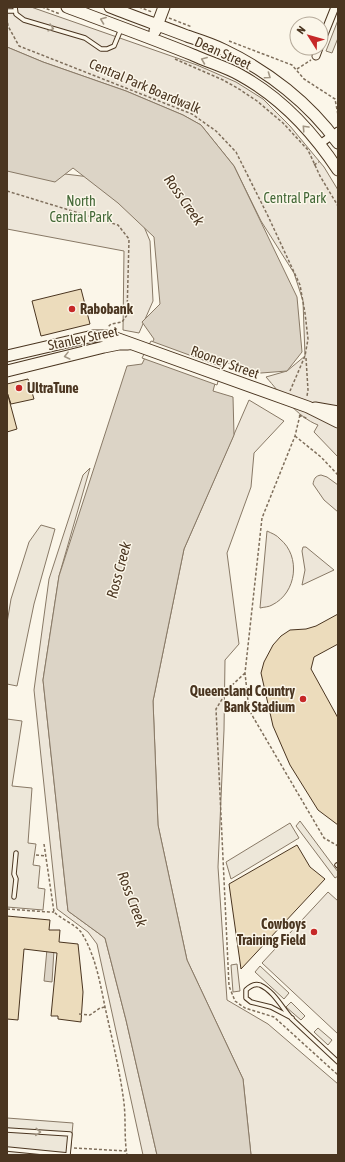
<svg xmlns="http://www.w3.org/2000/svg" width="345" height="1162" viewBox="0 0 345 1162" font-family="'Asap Condensed',sans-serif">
  <rect width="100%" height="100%" fill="#fbf6e9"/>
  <path fill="#ede6d9" stroke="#887966" d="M7 7H31L197 65 236 82 263 99 290 126 324 167 338 190V457L314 432 318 425C297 417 281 394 266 377L287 371 305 356 303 301 294 273 261 221 234 166 201 125 183 115 126 91 43 62 7 47Z
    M7 167 98 178 140 217 150 241 153 301 139 333 123 330 124 251 7 229Z
    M249 400 284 421 254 453 251 487 227 553 239 644 225 660 224 730 218 867 227 1000 268 1024 338 1084V1155H251L243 1079 187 960 158 825 153 701 184 549Z
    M90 468 59 576 43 680 68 911 105 938 126 1020 157 1155H143L97 944 88 932 57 909 34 690 49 579 83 475Z
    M321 475 327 477 338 485V512L324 500 313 484C314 479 315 476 321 475Z
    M267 531C271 533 277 535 280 539 301 556 297 593 272 605 269 607 264 607 260 608Z
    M303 547H306L334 570 302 585 305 570 302 551Z
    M328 892 338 901V1034L262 963Z"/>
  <path fill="#ede7d9" stroke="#887966" d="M338 20V38L332 53 326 51Z
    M41 525 55 529 34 604 17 686 7 684V623L11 599 29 542Z
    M7 719 22 721 12 786 32 788 28 843 36 844 33 865 40 866 38 888 45 889 43 910 7 907Z
    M300 821 338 872V876L335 878 296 826Z
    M290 823 299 838 231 879 226 862Z
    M237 964 240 991 233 992 231 965Z
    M260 966 289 993 284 999 255 972Z
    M291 1002 305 1016 301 1020 286 1007Z
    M318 1028 332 1040 328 1045 314 1032Z
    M7 1118 73 1123 70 1155H7Z"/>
  <path fill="#dcd4c6" stroke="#887966" d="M7 47 43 62 126 91 183 115 201 125 234 166 297 297 302 352 287 371 261 373 221 361 213 391 233 397 234 435 184 549 153 701 158 825 187 960 243 1079 251 1155H157L126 1020 105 938 68 911 43 680 59 576 127 366 142 364 154 339 142 322 160 304 154 237 118 203 73 168 55 182 7 171Z
    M47 949 54 950 52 982 44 981Z"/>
  <path fill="#fbf6e9" stroke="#887966" d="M151 341 222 367 217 385 142 358Z"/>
  <path fill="#ecdcbc" stroke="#4a3520" d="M81 289 90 324 41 336 32 301Z
    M28 379 34 399 11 404 7 392V384Z
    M7 392 17 429 7 432Z
    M338 614V644L314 657 311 669 338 718V825L318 810 290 765 273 726 261 673 264 662 273 645 281 636 290 630 306 629 316 626Z
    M297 845 310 867 325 879 241 969 229 884Z
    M7 916 50 920 49 930H60L59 942 78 944 83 992 81 1022 58 1019V1016H51L57 953 24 949 18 1020 7 1019Z"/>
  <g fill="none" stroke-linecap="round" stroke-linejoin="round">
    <defs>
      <path id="lane" d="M15 7 16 14 24 20 85 38 101 49H107L114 46 121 29
        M7 11H15
        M337 865 338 866
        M14 897 16 879 14 874 16 853
        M292 1018 271 1007 251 1002 246 998V990C250 986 254 983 260 985 274 991 282 1008 292 1019 307 1033 323 1048 338 1062
        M7 1130 70 1134 68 1155
        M7 1149 68 1155"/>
      <path id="street" d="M321 42 335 7
        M316 56 319 48
        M320 144 338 131"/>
      <path id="secondary" d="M67 7C109 23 151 38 193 55 208 62 226 67 240 75 280 97 313 132 338 170
        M110 7C135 17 161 26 187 36 199 40 212 44 224 50 268 71 309 103 338 143
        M155 31 164 7
        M7 356 93 336H105L113 337 308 407 338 422
        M7 371 104 347 119 344H128
        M315 408 338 412"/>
    </defs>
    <use href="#lane" stroke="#4a3520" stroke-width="5.5"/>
    <use href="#street" stroke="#4a3520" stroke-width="9"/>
    <use href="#secondary" stroke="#4a3520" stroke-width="13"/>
    <path stroke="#7f6f5c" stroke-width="1.5" stroke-dasharray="3 2" stroke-linecap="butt" d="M42 7 60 14
      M139 7 152 12
      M7 18 8 26 19 46 192 114 216 131 236 152 268 216 300 285 305 313 308 339 305 356 290 391
      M169 18 192 27
      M229 41 292 65 304 79 335 99 338 115
      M175 59 223 80 239 89 257 101 283 123 308 150 320 176 338 206
      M297 69 311 60
      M314 165 319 162
      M7 191 118 225 129 239 127 315 122 322 111 324 108 327
      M306 358 308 390 307 396
      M299 415 308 419
      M300 415 295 436 262 518 245 673 249 710 324 838 338 846
      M295 436 321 457 338 475
      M245 673 229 688 216 709 229 986 235 1001 245 1008 274 1017 338 1075
      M44 844 54 912C61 919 76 925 81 932 95 954 100 982 105 1007 112 1039 120 1071 124 1103 126 1121 124 1138 127 1155
      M36 855 46 856
      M7 909 49 912H54
      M79 1014 90 1015 100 1008 105 1007
      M74 1148 126 1151"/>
    <use href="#lane" stroke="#fbf6e9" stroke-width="3.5"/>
    <use href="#street" stroke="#fbf6e9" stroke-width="7"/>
    <use href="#secondary" stroke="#fbf6e9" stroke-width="11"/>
  </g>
  <defs><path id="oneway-chevron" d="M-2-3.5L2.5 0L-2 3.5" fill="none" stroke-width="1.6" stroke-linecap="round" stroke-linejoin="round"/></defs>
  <g stroke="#a29684">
    <use href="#oneway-chevron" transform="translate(103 20) rotate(-159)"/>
    <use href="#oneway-chevron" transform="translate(51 28) rotate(16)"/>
    <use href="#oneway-chevron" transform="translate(204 60) rotate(-158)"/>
    <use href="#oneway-chevron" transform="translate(268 76) rotate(35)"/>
    <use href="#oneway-chevron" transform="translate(305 128) rotate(-133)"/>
    <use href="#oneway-chevron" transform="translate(67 356) rotate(166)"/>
    <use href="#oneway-chevron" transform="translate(38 1132) rotate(4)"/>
  </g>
  <g fill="#c62828" stroke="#fbf6e9" stroke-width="1.5">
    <circle cx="72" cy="309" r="4"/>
    <circle cx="19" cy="388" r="4"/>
    <circle cx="303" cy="699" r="4"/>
    <circle cx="314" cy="932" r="4"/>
  </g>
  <g text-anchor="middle" stroke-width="3" stroke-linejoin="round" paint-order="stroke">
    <g font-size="14" fill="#4a3520" stroke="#fbf6e9">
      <text transform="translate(223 53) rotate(24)" y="5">Dean Street</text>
      <text transform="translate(145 86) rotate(23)" y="5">Central Park Boardwalk</text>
      <text transform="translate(83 338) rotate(-12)" y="5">Stanley Street</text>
      <text transform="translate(225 362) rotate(20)" y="5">Rooney Street</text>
    </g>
    <g font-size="14" fill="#436837" stroke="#fbf6e9">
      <text x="295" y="203">Central Park</text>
      <text x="81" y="206">North<tspan x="81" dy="16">Central Park</tspan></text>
    </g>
    <g font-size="14" font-weight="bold" fill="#4a3520" stroke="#fbf6e9" text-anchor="start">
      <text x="80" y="314">Rabobank</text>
      <text x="27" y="393">UltraTune</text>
      <text x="295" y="696" text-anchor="end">Queensland Country<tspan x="295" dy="16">Bank Stadium</tspan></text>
      <text x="306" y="929" text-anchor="end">Cowboys<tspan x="306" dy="16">Training Field</tspan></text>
    </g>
    <g font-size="15" font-style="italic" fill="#4a3520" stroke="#fbf6e9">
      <text transform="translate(184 200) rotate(55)" y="5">Ross Creek</text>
      <text transform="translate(119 570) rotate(-75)" y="5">Ross Creek</text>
      <text transform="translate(132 899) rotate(69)" y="5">Ross Creek</text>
    </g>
  </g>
  <rect width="345" height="1162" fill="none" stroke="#4a3520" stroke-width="16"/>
  <g transform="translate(309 36) rotate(307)"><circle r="19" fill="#fbf6e9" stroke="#b4a999"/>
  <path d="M0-3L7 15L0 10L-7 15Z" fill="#c62828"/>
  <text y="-6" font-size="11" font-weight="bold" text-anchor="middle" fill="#4a3520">N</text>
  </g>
</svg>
